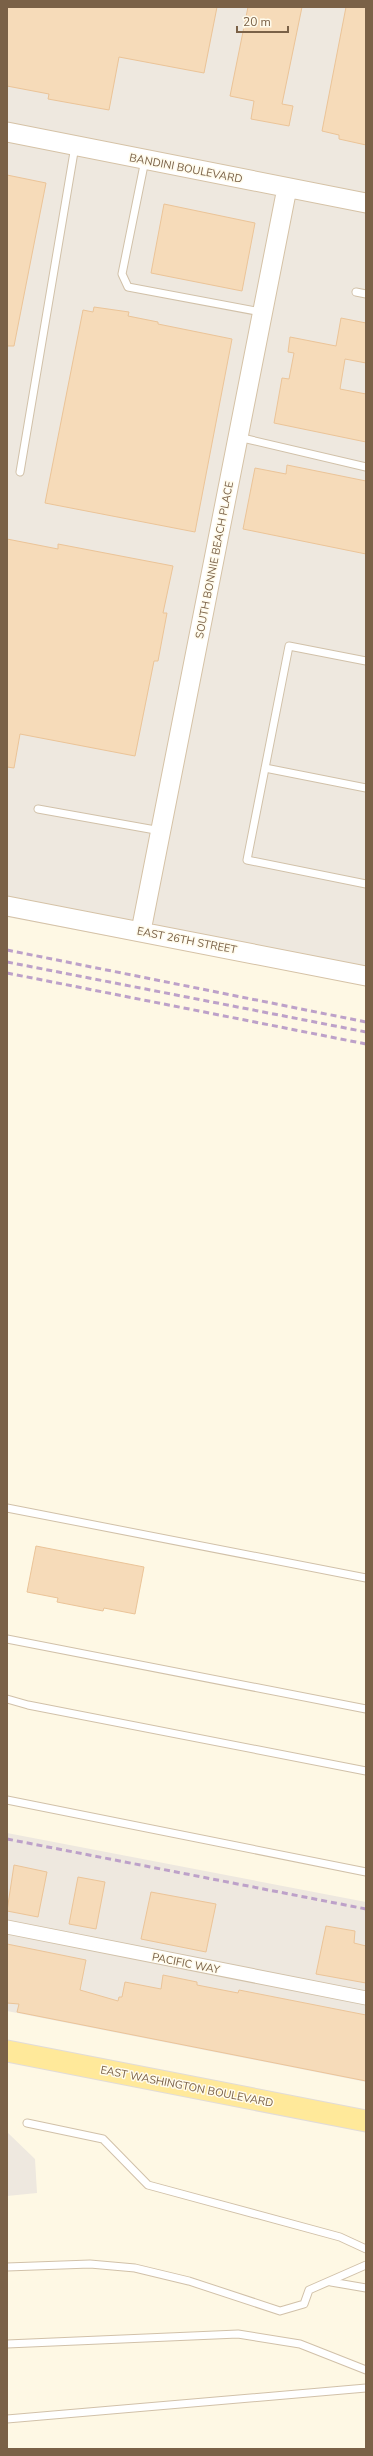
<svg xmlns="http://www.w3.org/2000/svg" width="373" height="2456" viewBox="0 0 373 2456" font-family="'Nunito Sans',sans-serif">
  <rect width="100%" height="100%" fill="#fef8e4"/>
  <path fill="#eee8df" d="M7 7H366V985L7 917Z
    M7 1833 366 1902V2082L7 2011Z
    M7 2132 35 2159 37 2193 7 2196Z"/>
  <path fill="#f6dbb9" stroke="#ebc498" d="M7 7H217L204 73 119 57 109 110 48 99 49 94 7 86Z
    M248 7H302L282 104 293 106 289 126 251 119 254 101 230 96Z
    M346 7H366V145L339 139V135L322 131Z
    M7 175 46 183 14 346H7Z
    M164 204 255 223 242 291 151 273Z
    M94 307 129 312 128 316 158 322V324L232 339 195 532 45 503 83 310 93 312Z
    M341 318 366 323V363L345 359 340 389 366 394V442L274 423 282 378 289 379 294 353 288 352 290 337 336 346Z
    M287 465 366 481V554L243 529 255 468 286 474Z
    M7 539 58 549V544L173 566 163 613H167L158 661H154L135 756 20 734 14 768 7 767Z
    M36 1546 144 1567 135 1614 104 1608 103 1611 57 1602 58 1598 27 1592Z
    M14 1865 47 1872 38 1917 7 1911Z
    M78 1877 105 1882 96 1929 69 1924Z
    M151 1892 216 1904 206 1952 141 1939Z
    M326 1926 355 1931 354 1943 366 1946V1983L316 1974Z
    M7 1944 86 1960 80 1990 118 2001 119 1997H122L125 1982 161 1989 163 1975 197 1982V1985L238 1993 239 1990 366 2015V2081L17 2012 19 2004 7 2003Z"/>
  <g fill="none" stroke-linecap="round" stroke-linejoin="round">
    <defs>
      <path id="lane" d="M145 160 122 274 128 287 261 312
        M356 292 366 294
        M238 437 366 467
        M20 472 75 146
        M366 661 289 646 247 860 366 884
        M265 768 366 788
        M38 809 161 831
        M7 1508 366 1578
        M7 1639 366 1709
        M7 1699 28 1705 366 1771
        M7 1800 366 1872
        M27 2123 103 2139 148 2185 340 2237 366 2249
        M7 2267 90 2264 135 2268 189 2281 280 2311 304 2304 309 2290 366 2265
        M331 2282 366 2288
        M7 2344 238 2334 300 2344 366 2370
        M7 2419 366 2388"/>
      <path id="street" d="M7 1927 366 1998"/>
      <path id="secondary" d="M7 132 366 203
        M7 906 366 976
        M141 931 287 188"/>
      <path id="primary" d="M7 2051 366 2121"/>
    </defs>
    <use href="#lane" stroke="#d1c1a9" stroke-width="9"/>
    <use href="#street" stroke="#d1c1a9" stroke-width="15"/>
    <use href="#secondary" stroke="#d5c2a6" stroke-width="21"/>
    <use href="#primary" stroke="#e2dcd7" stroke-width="23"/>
    <use href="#lane" stroke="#fff" stroke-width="7"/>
    <use href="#street" stroke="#fff" stroke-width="13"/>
    <use href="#secondary" stroke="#fff" stroke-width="19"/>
    <use href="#primary" stroke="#ffe99a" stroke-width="21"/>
    <path stroke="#bda1c9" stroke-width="3" stroke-dasharray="6 4" stroke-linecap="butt" d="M7 950 366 1022
      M7 962 366 1032
      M7 973 366 1044
      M7 1839 366 1909"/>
  </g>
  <g text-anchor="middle" stroke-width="3" stroke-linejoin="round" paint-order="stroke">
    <g font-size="11" fill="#7a6147" stroke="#fffbec">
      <text transform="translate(186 168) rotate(11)" y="4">BANDINI BOULEVARD</text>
      <text transform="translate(214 560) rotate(-79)" y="4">SOUTH BONNIE BEACH PLACE</text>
      <text transform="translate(187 940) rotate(11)" y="4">EAST 26TH STREET</text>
      <text transform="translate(186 1963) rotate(11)" y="4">PACIFIC WAY</text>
      <text transform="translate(187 2086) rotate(11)" y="4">EAST WASHINGTON BOULEVARD</text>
    </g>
  </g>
  <rect width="373" height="2456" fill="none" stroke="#7a6147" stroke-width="16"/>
  <path d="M237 26v6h51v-6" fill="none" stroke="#7a6147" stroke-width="2"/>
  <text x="243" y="26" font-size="12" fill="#7a6147" stroke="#fffbec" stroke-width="3" paint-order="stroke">20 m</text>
</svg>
